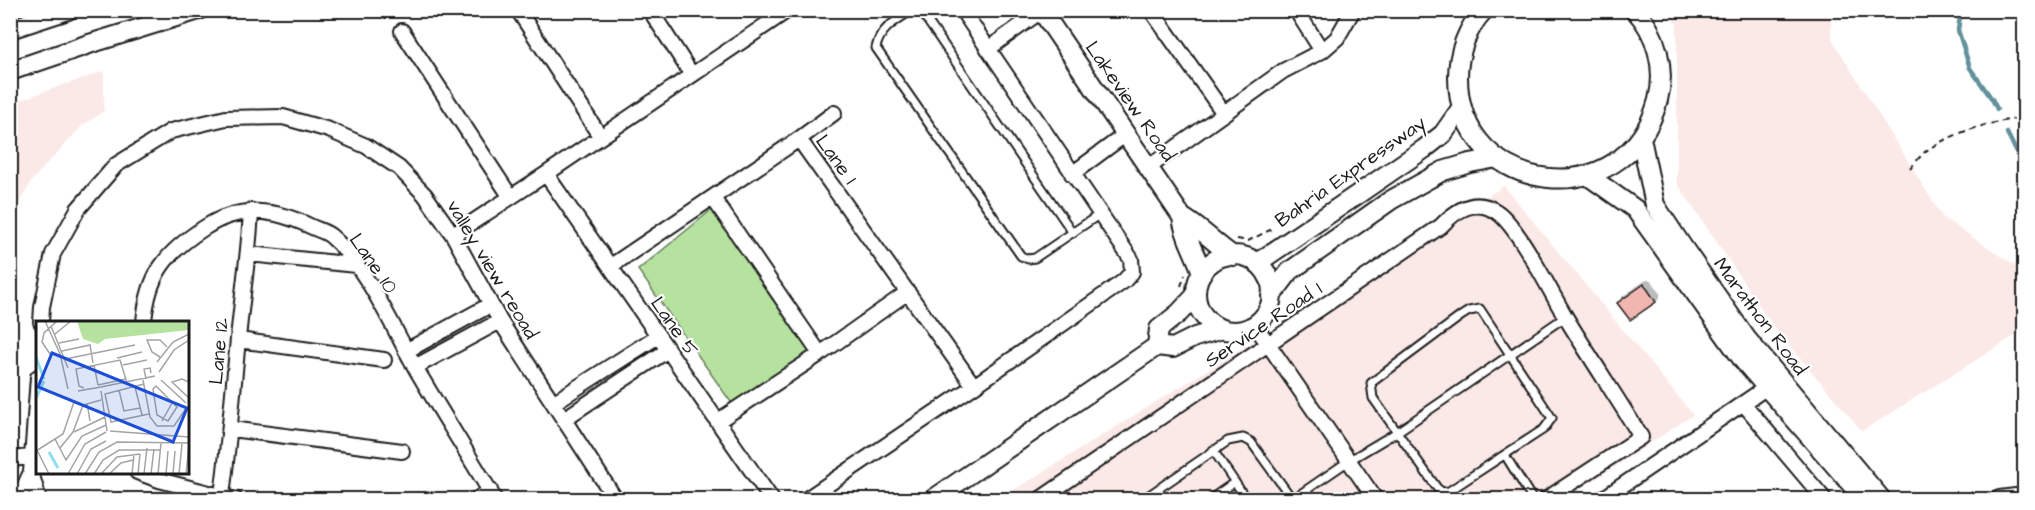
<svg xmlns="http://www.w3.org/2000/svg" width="2035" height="510" viewBox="0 0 2035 510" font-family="'Architects Daughter',sans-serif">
  <defs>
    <filter id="shadow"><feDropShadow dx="5.5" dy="-5.5" stdDeviation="0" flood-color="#0004"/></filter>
  </defs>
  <rect width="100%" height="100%" fill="#fff"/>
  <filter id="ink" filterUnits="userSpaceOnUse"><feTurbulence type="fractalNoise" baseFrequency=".0167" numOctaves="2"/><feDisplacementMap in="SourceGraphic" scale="12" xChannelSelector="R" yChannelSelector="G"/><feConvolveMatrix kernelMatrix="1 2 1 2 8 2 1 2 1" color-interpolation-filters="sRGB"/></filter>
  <g filter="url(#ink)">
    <path fill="#fbe9e7" d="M1664 11H1830L1832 39 1943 218 2024 271V330L1862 431 1773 326 1677 183V24Z
      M104 71V111L82 126 33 179 11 216V103Z
      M1504 186 1693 415 1565 499 998 500Z"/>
    <path fill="#b6e29f" stroke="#697f5e" stroke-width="1.5" d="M715 207 816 354 735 408 638 270Z"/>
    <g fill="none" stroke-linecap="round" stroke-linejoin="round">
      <path stroke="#62909b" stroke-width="4.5" d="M1961 10 1958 30 1970 68 1992 99 1997 109
        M2007 133 2024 167"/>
    </g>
    <path fill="#f1b6b0" stroke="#1c1c1c" stroke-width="1.5" filter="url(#shadow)" d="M1644 284 1656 302 1630 320 1617 303Z"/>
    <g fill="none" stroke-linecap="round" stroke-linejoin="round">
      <defs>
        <path id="lane" d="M912 10C896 21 880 28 876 48L1021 256 1028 259 1035 258 1100 214
          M920 10 1073 233
          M1480 309 1552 418 1544 429 1449 491 1442 492 1437 488 1373 398 1371 383 1461 316 1469 311Z
          M1213 450 1247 500
          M1505 455 1533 500
          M1293 499 1350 460 1397 432 1565 317
          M1142 500 1228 441 1243 438 1251 442 1293 500
          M1209 500 1235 482"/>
        <path id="street" d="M518 10 600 136
          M650 10 692 75
          M1151 10 1223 112
          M1296 10 1322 51
          M402 31 510 196
          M988 49 1041 11
          M799 139 834 113
          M1149 167 1283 71 1322 51 1337 38 1353 10
          M546 174 772 500
          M1072 174 1126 134
          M713 198 820 354
          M453 235 546 174 788 10
          M249 254 356 265
          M611 266 799 139 974 386
          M41 322 42 307 53 254 78 209 116 165 171 131 226 118 283 117 329 130 366 146 399 168 425 195 453 235 500 321 616 500
          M144 322C148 275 165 253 204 228 240 204 275 209 312 227 318 230 327 232 332 237 367 268 392 326 415 367 441 412 469 455 495 500
          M1255 325 1376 500
          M238 340 384 360
          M406 351 490 305
          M415 367 500 321
          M38 377 31 472 39 500
          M553 403 658 336
          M1743 403 1825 500
          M564 419 668 350
          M718 421 820 354 908 292
          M231 429 402 451
          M10 459 31 457
          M137 472 159 480 236 500
          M222 495C229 443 233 391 238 339 242 296 249 254 251 211
          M18 500 31 472
          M476 500 490 490
          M805 500 974 386 1124 281 1132 272 1131 259 962 10
          M1039 500 1441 226C1456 210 1475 197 1497 212 1518 226 1550 291 1565 316 1589 356 1616 396 1641 437L1545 500
          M1601 500 1767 387"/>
        <path id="secondary" d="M1041 10 1182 217C1201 228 1215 244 1233 256
          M1484 10C1467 28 1458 53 1458 77 1458 197 1627 218 1658 100 1666 69 1657 33 1635 10
          M10 29 68 10
          M10 71 89 44 199 10
          M1641 138 1655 205 1682 246 1746 338 1882 500
          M1587 175 1635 209 1743 360 1865 500
          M1182 217C1184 236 1196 254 1202 273
          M1196 293a38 38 0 1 1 76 0a38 38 0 1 1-76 0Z
          M1257 263 1424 149 1443 134 1462 107
          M1271 296 1290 271 1391 200 1443 171 1470 163 1497 158
          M1157 346 1173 348 1195 337 1222 329
          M1157 346 1159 329 1179 313 1196 295
          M932 500 1157 346
          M2000 500 2024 497"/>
      </defs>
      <use href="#lane" stroke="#1c1c1c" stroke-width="11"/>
      <use href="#street" stroke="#1c1c1c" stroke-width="18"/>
      <use href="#secondary" stroke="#1c1c1c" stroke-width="22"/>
      <path stroke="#1c1c1c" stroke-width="2" stroke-dasharray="6 4.5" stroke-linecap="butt" d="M1910 169C1915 163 1920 156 1926 151 1953 132 1993 121 2024 118
        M1237 239 1248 241 1270 230 1274 231
        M1181 286 1185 275"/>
      <use href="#lane" stroke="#fff" stroke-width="7"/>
      <use href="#street" stroke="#fff" stroke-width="14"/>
      <use href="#secondary" stroke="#fff" stroke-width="18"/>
    </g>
  </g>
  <g text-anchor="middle" stroke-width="4.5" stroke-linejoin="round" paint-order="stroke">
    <g font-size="20" fill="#1c1c1c" stroke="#fff">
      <text transform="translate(1131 101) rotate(55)" y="7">Lakeview Road</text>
      <text transform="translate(837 159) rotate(54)" y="7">Lane 1</text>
      <text transform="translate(1350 171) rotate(-35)" y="7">Bahria Expressway</text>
      <text transform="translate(374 263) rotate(55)" y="7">Lane 10</text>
      <text transform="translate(493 269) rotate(59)" y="7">valley view reoad</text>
      <text transform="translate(1761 316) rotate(53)" y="7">Marathon Road</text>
      <text transform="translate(1263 324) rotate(-34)" y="7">Service Road 1</text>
      <text transform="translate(675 326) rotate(55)" y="7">Lane 5</text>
      <text transform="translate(218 351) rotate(-85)" y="7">Lane 12</text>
    </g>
  </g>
  <g transform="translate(36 321)">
    <rect width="153" height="153" fill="#fff"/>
    <path d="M41 0H153V9L69 18 62 23 47 18Z" fill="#b6e29f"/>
    <path fill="none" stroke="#91ddf0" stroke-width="3" d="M0 36 8 58M0 77 8 60M13 131 22 147"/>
    <path fill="none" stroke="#a4a4a4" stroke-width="1.5" d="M9 0 24 33 32 68M21 0 8 12 6 21 14 33 24 34M15 5 32 47M19 13 35 0M23 22 43 18M26 30 54 24 57 42M124 36 116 31 111 19H124L131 26M81 37 106 31M29 38 99 24M121 41 137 21 153 13M58 44 62 64M87 44 111 39M123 51 138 29 153 19M110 58 108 48 114 47 115 52M107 59 114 96 121 105H138L151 86M125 59 150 82M153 61 146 58 136 61 153 77M108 63 69 73 75 101 113 93M62 64 90 58M120 65 141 86 132 100 121 94 117 68ZM65 66 119 55M99 66 106 94M48 67 43 65 40 48 84 39 91 62M83 69 88 90 104 87M42 70 65 66M65 70 71 110M51 82 54 100M126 100 136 82M74 110 153 116M38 111 69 96M19 118 30 139 46 115 70 104M24 127 37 111 47 84 65 79M1 129 13 153M0 130 27 113 38 81M32 153 49 123 70 111M41 153 55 128 70 120M49 153 63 131 81 121 153 122M58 153 67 139 83 129H125M65 153 81 136 104 133M73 153 85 142 97 139M96 153 98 133M102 153 104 133M108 153 111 127M115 153 118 128M122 153 125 122M130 153 132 130M137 153 139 130M143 153 146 123M150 153 153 124"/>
    <path fill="#1d4ed8" fill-opacity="0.15" stroke="#1d4ed8" stroke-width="3" d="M16 32 151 87 137 121 2 66Z"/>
    <rect width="153" height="153" fill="none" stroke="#1c1c1c" stroke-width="3"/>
  </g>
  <rect width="2035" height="510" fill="none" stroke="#fff" stroke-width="36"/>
  <rect x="18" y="18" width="1999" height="474" fill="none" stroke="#1c1c1c" stroke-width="2" filter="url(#ink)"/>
</svg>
